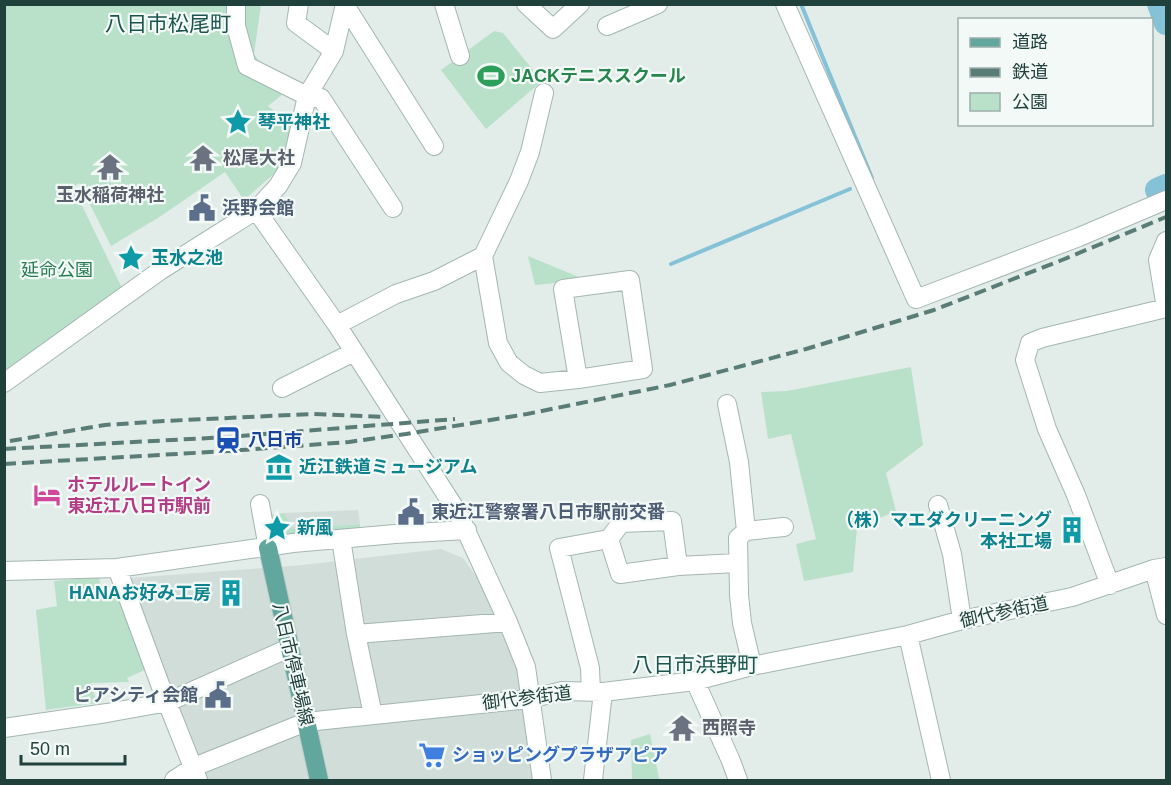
<svg xmlns="http://www.w3.org/2000/svg" width="1171" height="785" viewBox="0 0 1171 785" font-family="Arial,'Noto Sans JP',sans-serif">
  <rect width="100%" height="100%" fill="#e2edea"/>
  <path fill="#d0ddd9" d="M358 510 360 524 294 529 284 513Z
    M441 549 463 558 508 622 542 780H198L168 702 131 578 303 565Z"/>
  <path fill="#b9e0c8" d="M5 5H261L254 54 283 94 268 106 292 125 278 170 244 200 225 172 161 216 111 246 79 183 73 187 122 288 5 370Z
    M494 31 503 33 542 81 486 129 441 70Z
    M528 256 586 280 535 285Z
    M911 367 923 445 886 473 896 511 857 528 853 572 804 581 796 544 816 539 791 434 768 439 761 392 787 391Z
    M284 513 294 529 360 524V529L278 538 272 534 269 515Z
    M99 577 102 595 118 589 145 670 127 678 129 682 91 683 97 703 46 710 36 610 57 606 54 581Z
    M650 734 659 778 664 780H632L631 740Z"/>
  <g fill="none" stroke-linecap="round" stroke-linejoin="round">
    <path stroke="#85c1d7" stroke-width="4" d="M801 4 872 178
      M671 264 850 189"/>
    <path stroke="#85c1d7" stroke-width="24" d="M1159 4 1166 23
      M1157 190 1166 186"/>
    <defs>
      <path id="minor" d="M236 4V26L247 66 307 96 321 98 393 208
        M299 4 296 23 334 51
        M444 4 460 56
        M526 4 553 29 580 4
        M785 4 916 299 1079 237 1166 200
        M345 5 434 146
        M607 26 658 4
        M256 210 337 325 458 513 508 622 526 667 542 780
        M483 256 519 181 530 152 544 93
        M630 280 643 369 578 379 563 289Z
        M337 325 396 294 434 281 483 256 498 343 509 363 524 375 540 383 578 379
        M4 383 161 270 256 210 278 186 292 163 307 96 334 51 345 4
        M282 388 354 352
        M727 404 739 462 746 531 738 538 739 595 742 623 752 666
        M260 504 268 548
        M938 505 952 554 962 620
        M746 531 784 527
        M341 539 356 634 373 715
        M609 539 620 574 678 566 738 563
        M117 568 161 687 198 780
        M1154 569 1166 615
        M4 571 117 568 293 543 395 534 467 530
        M1110 585 1076 495 1047 429 1025 360 1030 343 1042 338 1166 308 1158 260 1166 241
        M356 634 508 622
        M908 635 941 780
        M695 681 731 761 738 780
        M591 692 590 668 559 548 609 539 621 523 672 521 678 566
        M4 728 107 713 168 702 289 648
        M174 780 194 767 306 722 530 699 562 691 603 692 695 681 752 666 908 635 962 620 1072 597 1154 569 1166 567
        M593 780 603 692"/>
      <path id="major" d="M268 548 319 780"/>
    </defs>
    <use href="#minor" stroke="#a4b6b2" stroke-width="20"/>
    <use href="#major" stroke="#c1cac8" stroke-width="20"/>
    <use href="#minor" stroke="#fff" stroke-width="18"/>
    <use href="#major" stroke="#62a79d" stroke-width="18"/>
    <path stroke="#5a7c77" stroke-width="4" stroke-dasharray="12 6" stroke-linecap="butt" d="M10 441 105 425 164 421 312 414 384 417
      M4 449 228 437 455 419
      M4 464 228 451 349 442 406 434 527 414 670 385 806 349 934 310 1062 260 1166 217"/>
  </g>
  <defs>
    <symbol id="stadium-bare" viewBox="-9 -9 18 18"><path d="M0-5a6.5 5 0 1 0 0 10a6.5 5 0 1 0 0-10ZM-3.5-1.8h7v3.6h-7Z" fill="#2e9e5b" stroke="#f3f9f7" stroke-width="2.5" paint-order="stroke"/></symbol>
    <symbol id="sight-bare" viewBox="-9 -9 18 18"><path d="M0-6L1.8-2.2L6-1.7L2.9 1.2L3.7 5.4L0 3.3L-3.7 5.4L-2.9 1.2L-6-1.7L-1.8-2.2Z" fill="#0f9aa8" stroke="#f3f9f7" stroke-width="2.5" paint-order="stroke"/></symbol>
    <symbol id="temple-bare" viewBox="-9 -9 18 18"><path d="M0-6L5-2H3V0L6.5 2.5H4V6H1.5V3h-3V6H-4V2.5H-6.5L-3 0V-2H-5Z" fill="#6b7280" stroke="#f3f9f7" stroke-width="2.5" paint-order="stroke"/></symbol>
    <symbol id="civic-bare" viewBox="-9 -9 18 18"><path d="M-.6-6.5H3V-4.5H.6V-3L4-1V1h2V6H-6V1h2V-1L-.6-3ZM-1.2 2.5V6h2.4V2.5Z" fill="#5c6f8a" stroke="#f3f9f7" stroke-width="2.5" paint-order="stroke"/></symbol>
    <symbol id="station-bare" viewBox="-9 -9 18 18"><path d="M-3-6H3Q5-6 5-4V2Q5 4 3 4L4.5 6H3L1.5 4h-3L-3 6H-4.5L-3 4Q-5 4-5 2V-4Q-5-6-3-6ZM-3.5-4v3h7v-3ZM-3.5 1v1.5H-2V1ZM2 1v1.5H3.5V1Z" fill="#1a4fb4" stroke="#f3f9f7" stroke-width="2.5" paint-order="stroke"/></symbol>
    <symbol id="museum-bare" viewBox="-9 -9 18 18"><path d="M0-6L6-3V-2H-6V-3ZM-5-1h2V3h-2ZM-1-1h2V3h-2ZM3-1h2V3H3ZM-6 4H6V6H-6Z" fill="#0f9aa8" stroke="#f3f9f7" stroke-width="2.5" paint-order="stroke"/></symbol>
    <symbol id="hotel-bare" viewBox="-9 -9 18 18"><path d="M-6-4.5h1.5V1H6V5H4.5V3h-9V5H-6ZM-4 0a1.8 1.8 0 1 1 3.6 0ZM.5 0V-2.5h3Q6-2.5 6 0Z" fill="#d1479c" stroke="#f3f9f7" stroke-width="2.5" paint-order="stroke"/></symbol>
    <symbol id="building-bare" viewBox="-9 -9 18 18"><path d="M-4-6H4V6H1V3H-1V6H-4ZM-2.5-4.3h1.7v1.8h-1.7ZM.8-4.3h1.7v1.8H.8ZM-2.5-1h1.7V.8h-1.7ZM.8-1h1.7V.8H.8Z" fill="#0f9aa8" stroke="#f3f9f7" stroke-width="2.5" paint-order="stroke"/></symbol>
    <symbol id="supermarket-bare" viewBox="-9 -9 18 18"><path d="M-6-5.5h2.5l.6 2H6L4.5 2H-2.5L-4.4-4H-6ZM-1.5 3.2a1.3 1.3 0 1 0 .1 0ZM3 3.2a1.3 1.3 0 1 0 .1 0Z" fill="#3f7fe0" stroke="#f3f9f7" stroke-width="2.5" paint-order="stroke"/></symbol>
  </defs>
  <g fill-rule="evenodd">
    <use href="#stadium-bare" x="472" y="57" width="38" height="38"/>
    <use href="#sight-bare" x="219" y="103" width="38" height="38"/>
    <use href="#temple-bare" x="184" y="139" width="38" height="38"/>
    <use href="#temple-bare" x="91" y="148" width="38" height="38"/>
    <use href="#civic-bare" x="183" y="189" width="38" height="38"/>
    <use href="#sight-bare" x="112" y="239" width="38" height="38"/>
    <use href="#station-bare" x="209" y="421" width="38" height="38"/>
    <use href="#museum-bare" x="260" y="448" width="38" height="38"/>
    <use href="#hotel-bare" x="28" y="476" width="38" height="38"/>
    <use href="#civic-bare" x="392" y="493" width="38" height="38"/>
    <use href="#sight-bare" x="258" y="509" width="38" height="38"/>
    <use href="#building-bare" x="1053" y="511" width="38" height="38"/>
    <use href="#building-bare" x="212" y="574" width="38" height="38"/>
    <use href="#civic-bare" x="199" y="676" width="38" height="38"/>
    <use href="#temple-bare" x="663" y="709" width="38" height="38"/>
    <use href="#supermarket-bare" x="413" y="736" width="38" height="38"/>
  </g>
  <g text-anchor="middle" stroke-width="4.5" stroke-linejoin="round" paint-order="stroke">
    <g font-size="18" font-weight="bold" fill="#27864d" stroke="#f3f9f7" text-anchor="start">
      <text x="511" y="82">JACKテニススクール</text>
    </g>
    <g font-size="18" font-weight="bold" fill="#0d838f" stroke="#f3f9f7" text-anchor="start">
      <text x="258" y="128">琴平神社</text>
      <text x="151" y="264">玉水之池</text>
      <text x="299" y="473">近江鉄道ミュージアム</text>
      <text x="1052" y="526" text-anchor="end">（株）マエダクリーニング<tspan x="1052" dy="21">本社工場</tspan></text>
      <text x="297" y="534">新風</text>
      <text x="211" y="599" text-anchor="end">HANAお好み工房</text>
    </g>
    <g font-size="18" font-weight="bold" fill="#5b616d" stroke="#f3f9f7" text-anchor="start">
      <text x="223" y="164">松尾大社</text>
      <text x="110" y="201" text-anchor="middle">玉水稲荷神社</text>
      <text x="702" y="734">西照寺</text>
    </g>
    <g font-size="18" font-weight="bold" fill="#4e5e75" stroke="#f3f9f7" text-anchor="start">
      <text x="222" y="214">浜野会館</text>
      <text x="431" y="518">東近江警察署八日市駅前交番</text>
      <text x="198" y="701" text-anchor="end">ピアシティ会館</text>
    </g>
    <g font-size="18" fill="#267b51" stroke="#f3f9f7">
      <text x="57" y="276">延命公園</text>
    </g>
    <g font-size="18" font-weight="bold" fill="#164399" stroke="#f3f9f7" text-anchor="start">
      <text x="248" y="446">八日市</text>
    </g>
    <g font-size="18" font-weight="bold" fill="#b23c85" stroke="#f3f9f7" text-anchor="start">
      <text x="67" y="491">ホテルルートイン<tspan x="67" dy="21">東近江八日市駅前</tspan></text>
    </g>
    <g font-size="18" fill="#20403b" stroke="#f3f9f7">
      <text transform="translate(1004 612) rotate(-12)" y="6">御代参街道</text>
      <text transform="translate(293 664) rotate(77)" y="6">八日市停車場線</text>
      <text transform="translate(527 698) rotate(-7)" y="6">御代参街道</text>
    </g>
    <g font-size="18" font-weight="bold" fill="#366cbe" stroke="#f3f9f7" text-anchor="start">
      <text x="452" y="761">ショッピングプラザアピア</text>
    </g>
    <g font-size="21" fill="#1a544d" stroke="#f3f9f7">
      <text x="168" y="31">八日市松尾町</text>
      <text x="695" y="672">八日市浜野町</text>
    </g>
  </g>
  <rect width="1171" height="785" fill="none" stroke="#20403b" stroke-width="12"/>
  <rect x="958" y="18" width="195" height="108" fill="#f3f9f7" stroke="#9fafac" stroke-width="1.5"/>
  <rect x="970" y="38" width="30" height="9" fill="#62a79d" stroke="#9fafac" stroke-width="1.5"/>
  <text x="1012" y="48" font-size="18" fill="#20403b">道路</text>
  <rect x="970" y="68" width="30" height="9" fill="#5a7c77" stroke="#9fafac" stroke-width="1.5"/>
  <text x="1012" y="78" font-size="18" fill="#20403b">鉄道</text>
  <rect x="970" y="93" width="30" height="18" fill="#b9e0c8" stroke="#9fafac" stroke-width="1.5"/>
  <text x="1012" y="108" font-size="18" fill="#20403b">公園</text>
  <path d="M21 755v9h104v-9" fill="none" stroke="#20403b" stroke-width="3"/>
  <text x="30" y="755" font-size="18" fill="#20403b" stroke="#f3f9f7" stroke-width="4.5" paint-order="stroke">50 m</text>
</svg>
